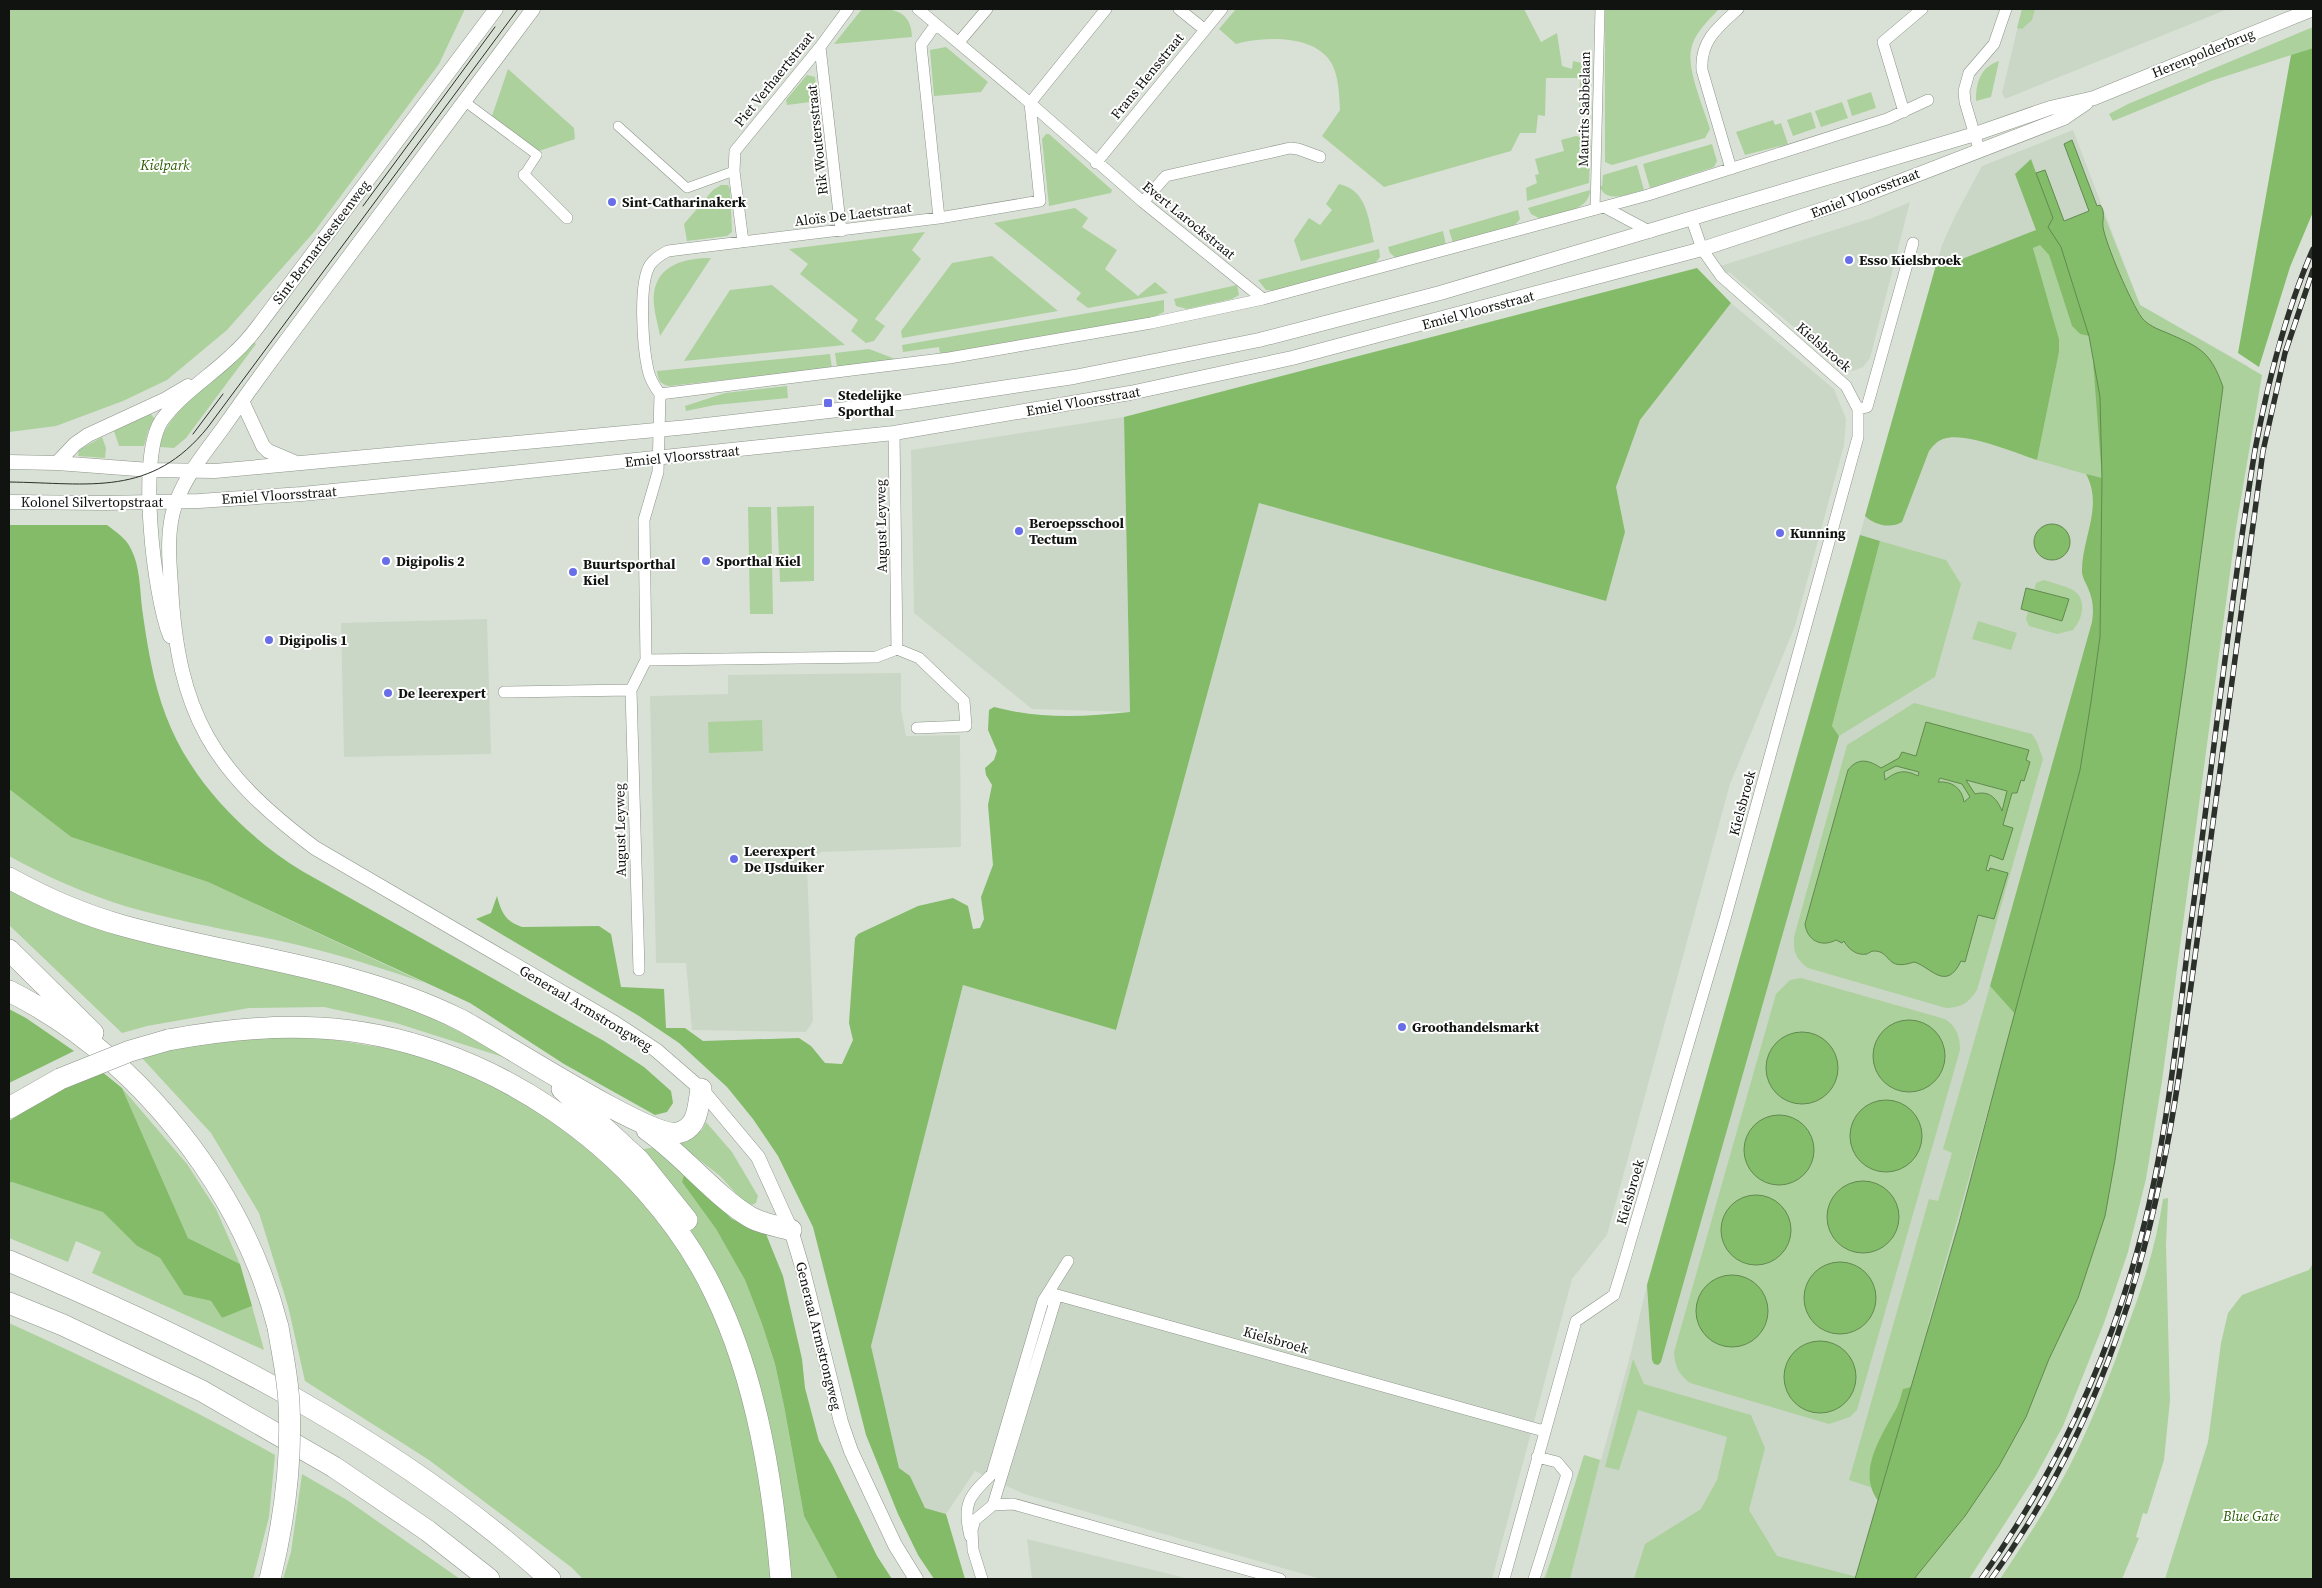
<svg xmlns="http://www.w3.org/2000/svg" width="2322" height="1588" viewBox="0 0 2322 1588" font-family="'Source Serif 4',serif">
  <rect width="100%" height="100%" fill="#d9e1d6"/>
  <path fill="#cbd7c6" d="M2022 9H2228L2005 99 2002 93Z
    M2073 130 2140 305 2248 366 1933 1579H1543L1558 1544 1584 1455 1601 1460 1629 1360 1647 1285 1942 245 1955 216 1982 166Z
    M1910 202 1870 358 1863 367 1853 371 1843 369 1729 272 1721 276 1714 268 1872 218Z
    M1731 303 1834 389 1846 419 1844 445 1795 626 1730 784 1607 1235 1572 1279 1492 1579H1321L1024 1494 975 1471 946 1514 925 1508 910 1476 899 1468 871 1346 963 985 1116 1030 1259 503 1606 601 1625 532 1616 487 1640 420Z
    M1124 417 1130 712 1032 709 914 613 911 450Z
    M487 619 491 754 344 757 341 623Z
    M901 673V709L906 736 960 735 961 847 821 852 807 866 813 1021 806 1032 692 1030 686 963H656L650 696 728 694V675Z
    M1027 1539 1190 1579H1032Z"/>
  <path fill="#acd19d" d="M9 9H465L439 64 314 232 227 330 167 380 123 401 56 426 9 432Z
    M862 9C885 9 911 5 912 37L834 44Z
    M1236 9H1524L1541 42 1557 33 1562 66 1572 69 1573 61 1591 65 1589 116H1579L1580 78H1546L1545 116 1538 115 1536 133H1520L1511 151 1384 187 1322 136 1340 110C1339 95 1339 78 1332 64 1316 34 1263 36 1236 44L1219 29Z
    M1605 9H1719C1708 21 1694 33 1691 50 1687 70 1704 109 1710 129L1705 138 1612 165 1605 162Z
    M2022 9H2035L2032 20 2022 29 2017 28Z
    M2313 27V48L2211 81 2113 121 2109 114 2128 104Z
    M946 47 988 82 981 92 934 96 930 50Z
    M1999 61 1991 97 1976 101C1976 83 1980 67 1999 61Z
    M508 69 574 128 575 139 539 151 492 116Z
    M807 75 815 77 818 101 787 105 786 100Z
    M1871 92 1876 108 1852 116 1847 100Z
    M1842 102 1848 118 1821 127 1815 111Z
    M1811 112 1816 128 1793 136 1787 120Z
    M1773 120 1775 125 1781 123 1788 144 1745 155 1736 132Z
    M1046 134H1049L1112 190 1111 193 1049 206 1042 139Z
    M1576 136 1591 139 1589 183 1527 201 1526 188 1537 183 1535 175 1539 174 1535 159 1564 151 1561 140Z
    M1712 144 1717 161 1714 167 1650 188 1643 164Z
    M1637 165 1644 190C1630 193 1605 205 1600 186H1602L1603 175Z
    M1339 184C1367 190 1368 218 1374 242L1301 261 1294 240 1309 218 1320 225 1332 210 1326 204Z
    M721 185H728L730 189 732 232 727 236 687 241 684 224 713 190Z
    M1590 190C1590 211 1557 214 1541 219L1531 214 1528 208Z
    M2100 205 2140 305 2262 375 2236 528 2162 1081 2146 1179 2128 1252 2104 1323 2063 1426 2035 1477 1969 1579H1907L1991 1451 2132 320 2090 211Z
    M1075 208 1088 218 1082 227 1117 250 1105 269 1138 296 1155 282 1168 293 1088 308 1076 299 1081 293 994 223Z
    M1518 210 1520 219 1514 226 1453 243 1449 230Z
    M1443 231 1446 245 1396 258 1390 253 1388 247Z
    M925 232 912 250 921 259 875 319 885 326 874 341 866 343 851 331 858 320 800 274 808 264 789 249Z
    M2040 244 2049 255 2072 326 2080 334 2089 336 2100 397 2102 479 2037 460 2059 352V339L2033 248Z
    M1379 249 1380 257 1373 266 1273 291 1266 290 1258 280Z
    M992 256 1058 311 902 338 901 331 952 263Z
    M711 258 660 336C658 323 652 306 654 293 658 264 686 258 711 258Z
    M772 285 845 345 684 361 730 290Z
    M1237 285 1239 295 1232 299 1187 309 1176 306 1174 299Z
    M1164 300V312L1154 317 940 354 939 347 903 352 902 345Z
    M252 341 256 344 186 438 174 448 160 447C162 416 210 385 231 364 239 357 245 348 252 341Z
    M869 349 898 360 837 367 835 353Z
    M830 354 832 368 669 386C660 384 658 380 657 371Z
    M787 386 788 398 715 405 686 411 685 406 725 393Z
    M150 413 155 419 148 431 144 446H119L114 431Z
    M102 437 106 448 105 458 78 456 79 450Z
    M814 506V581L780 582 777 507Z
    M748 507H771L773 614H750Z
    M1880 541 1946 560 1961 584 1935 677 1839 736 1832 726Z
    M2044 580C2053 583 2062 585 2071 589 2088 597 2083 619 2073 630L2057 634 2029 626 2026 619 2036 583Z
    M1978 621 2017 633 2011 650 1972 639Z
    M1914 703 2032 734 2037 742 2043 759 1977 990C1969 1003 1960 1008 1946 1008L1808 968C1796 959 1793 952 1794 937L1847 745Z
    M762 720 763 751 709 753 708 722Z
    M9 789 71 837 208 882 425 983C384 969 341 955 298 945 242 932 183 923 128 907 86 894 47 877 9 856Z
    M9 884 404 1004 522 1063 396 1023 324 1007 249 1008 147 1026 122 1033 9 925Z
    M1801 978 1945 1019C1957 1027 1960 1036 1960 1050L1857 1410 1850 1417 1829 1424 1690 1383C1678 1373 1675 1367 1674 1352L1776 994 1790 980Z
    M1990 986 2015 1014 1928 1324 1932 1331 1882 1491 1849 1480 1929 1199 1938 1201 1952 1153 1943 1149Z
    M236 1036 329 1039 416 1053 511 1090 601 1157 655 1147 684 1174 682 1182 716 1229 745 1280 762 1324 775 1364 784 1406 804 1516 838 1579H583L571 1567 429 1460 305 1381 288 1306 259 1213 211 1133 141 1057Z
    M122 1088 187 1164 216 1209 240 1264 188 1238Z
    M706 1122 732 1152 758 1196 756 1203 752 1205 743 1201 720 1176 679 1144 702 1130Z
    M12 1182 103 1211 137 1246 160 1258 184 1295 211 1301 222 1318 252 1306 264 1350 92 1273 101 1252 76 1241 68 1262 9 1238V1183Z
    M2168 1198 2166 1245 2170 1400 2164 1460 2147 1514 2143 1513 2136 1537 2139 1538 2122 1579H2000C2028 1537 2056 1495 2078 1449 2096 1411 2111 1373 2125 1333 2142 1289 2156 1246 2163 1199Z
    M2313 1263V1579H2165L2208 1442 2221 1343 2228 1313 2242 1295 2309 1270Z
    M9 1323C99 1364 188 1406 275 1455L269 1517 253 1579H9Z
    M1633 1359 1644 1384 1751 1415 1765 1448 1749 1510 1777 1556 1865 1579H1634L1645 1544 1701 1509 1717 1480 1727 1437 1638 1410 1619 1470 1605 1467Z
    M1584 1455 1600 1460 1570 1579H1545Z
    M302 1474 347 1500 460 1579H283L291 1552Z"/>
  <path fill="#83bb68" d="M2313 48V212L2290 267 2259 367 2238 353 2291 55Z
    M2031 159 2053 218 2089 336 2080 334 2072 326 2049 255 2040 245 2033 248 2059 339V352L2037 460C2015 453 1965 431 1943 439 1937 441 1933 446 1929 451L1902 522C1891 529 1874 525 1865 516L1936 265 1944 266 2036 230 2015 174Z
    M1697 268 1731 303 1640 420 1616 487 1625 532 1606 601 1259 503 1116 1030 963 985 871 1346 899 1468 910 1476 925 1508 946 1514 965 1579H934L918 1555 898 1514 866 1435 813 1227 778 1156 753 1119 727 1087 679 1043 639 1016 476 919 491 913 497 896C501 912 506 922 522 927L599 926 611 934 621 987 664 989 666 1028H685L703 1041 799 1038 811 1046 825 1063 842 1064 853 1040 849 1023 855 938 858 934 918 906 953 898 968 906 973 929 980 928 984 919 981 897 993 865 988 805 992 785 986 775 985 768 994 760 997 751 988 730 989 710 994 707C1039 719 1084 717 1130 712L1124 417Z
    M2093 361 2104 362 2112 720 1928 1324 1959 1223 2015 1014 1990 986 2092 622C2094 610 2093 599 2088 588 2086 583 2083 579 2082 573 2081 539 2104 507 2086 474L2102 478Z
    M9 525H107C116 532 126 538 131 549 140 566 140 590 142 608 147 644 153 682 166 716 190 780 245 836 302 871L604 1041 644 1067 671 1091 673 1103 667 1112 655 1115 564 1064 470 1003 208 882 71 837 9 789Z
    M1860 535 1880 541 1832 726 1839 736 1661 1362 1658 1365 1654 1364 1652 1360 1647 1285Z
    M9 1009 26 1018 74 1051 9 1083Z
    M101 1071 122 1088 188 1238 240 1264 252 1306 222 1318 211 1301 184 1295 160 1258 137 1246 103 1212 12 1182 9 1183V1121L67 1085Z
    M684 1174 732 1219 766 1234 783 1276 802 1359 805 1388 819 1441 832 1464 877 1556 892 1579H838L804 1516 784 1406 775 1364 762 1324 745 1280 716 1229 682 1182Z
    M1911 1387 1879 1502C1855 1472 1883 1434 1897 1407 1900 1401 1901 1395 1903 1389Z"/>
  <path fill="#84bd6a" stroke="#618a4f" fill-rule="evenodd" d="M2072 140 2097 206 2100 205C2106 212 2102 219 2103 227 2106 245 2131 303 2142 318 2148 325 2157 329 2165 332 2199 347 2210 350 2223 387L2186 667 2115 1160 2105 1216 2078 1298 2049 1359 2026 1417 1999 1466 1965 1516 1914 1579H1855L1959 1223 2004 1053 2080 770 2091 702 2100 637 2102 479 2100 397 2089 336 2061 247 2048 227 2053 218 2036 173 2045 170 2064 221 2089 211 2064 144Z
    M2034 542a18 18 0 1 1 36 0a18 18 0 1 1-36 0Z
    M2026 588 2069 599 2062 621 2021 609Z
    M1926 722 2029 750 2026 760 2030 762 2024 781 2021 780 2017 793H2012L2003 825 2013 828 2003 860 1990 855 1986 870 1989 871 1990 868 2008 873 1994 919 1978 915 1965 962 1961 961C1946 993 1930 966 1914 962 1885 972 1892 951 1874 951 1871 951 1869 953 1867 954 1857 956 1848 949 1844 941L1842 943 1836 940C1821 948 1807 940 1805 924L1848 770C1858 757 1869 760 1881 768L1899 758 1902 752 1916 756ZM1896 766 1919 772 1918 776C1904 769 1897 771 1885 780L1884 772ZM1940 778 1962 784 1970 797 1964 802C1962 788 1952 781 1938 782ZM1966 780 2007 791 2002 811C1997 799 1990 790 1975 794Z
    M1873 1056a36 36 0 1 1 72 0a36 36 0 1 1-72 0Z
    M1766 1068a36 36 0 1 1 72 0a36 36 0 1 1-72 0Z
    M1850 1136a36 36 0 1 1 72 0a36 36 0 1 1-72 0Z
    M1744 1150a35 35 0 1 1 70 0a35 35 0 1 1-70 0Z
    M1827 1217a36 36 0 1 1 72 0a36 36 0 1 1-72 0Z
    M1721 1230a35 35 0 1 1 70 0a35 35 0 1 1-70 0Z
    M1804 1298a36 36 0 1 1 72 0a36 36 0 1 1-72 0Z
    M1696 1311a36 36 0 1 1 72 0a36 36 0 1 1-72 0Z
    M1784 1377a36 36 0 1 1 72 0a36 36 0 1 1-72 0Z"/>
  <g fill="none" stroke-linecap="round" stroke-linejoin="round">
    <defs>
      <path id="pedestrian" d="M464 101 537 155 524 175
        M618 126 687 188 734 171
        M1595 210 1600 9"/>
      <path id="minor" d="M918 9 1030 103 1143 202 1263 299
        M1179 9 1205 30
        M936 24 921 45 939 218
        M959 42 987 9
        M820 47 841 231
        M1904 112 1883 42 1922 9
        M1979 149 1965 102 1964 91 1969 73 1994 44 2006 9
        M1096 163 1222 9
        M1731 169 1702 70C1700 41 1718 27 1738 9
        M524 175 567 218
        M1143 202 1166 176 1290 148 1298 149 1320 157
        M1604 207 1651 232
        M743 242 734 171 735 151 820 47 848 9
        M660 394C654 386 650 379 648 370 643 348 638 284 650 265 654 259 662 254 668 251L939 218 1040 201 1030 103 1106 9
        M1858 409 1867 407 1913 243
        M894 433 897 649
        M646 660 876 657 897 649 919 658 964 701 966 726 917 728
        M504 692 631 690
        M639 970 631 690 646 660 644 520 658 472 660 394 949 358 1151 323 1263 299 1648 195 1887 119 1928 100
        M1043 1301 1057 1295 1544 1431
        M993 1505 1057 1295
        M970 1536C962 1504 969 1496 992 1474L1043 1301 1068 1261
        M982 1579 973 1550 972 1530 975 1520 993 1505 1013 1504 1280 1579
        M1504 1579 1576 1321 1614 1295 1623 1266 1725 919 1858 437V409L1846 386 1721 276 1702 249 1692 220
        M1534 1579 1567 1474 1557 1462 1537 1457"/>
      <path id="tertiary" d="M533 9C453 115 374 223 294 330 270 362 246 395 223 428 206 451 187 474 177 500 166 526 169 559 171 586 178 714 212 771 315 848L615 1023 656 1050 701 1089 758 1157 791 1230 803 1270 841 1422 851 1451 895 1545 916 1579
        M242 401 263 446 268 451 294 462
        M9 462 57 463 150 470 215 471 688 427 908 402 1074 377 1259 340 1440 293 1975 134 2050 108 2094 98 2313 9
        M57 463 75 444 88 435 166 399 188 386
        M9 502 105 503 199 501 302 494 463 478 894 433 1130 393 1292 358 1702 249 1857 198 2064 118 2086 103
        M170 636C154 596 137 456 162 420 180 395 209 377 231 356 242 346 251 336 259 325L496 9"/>
      <path id="motorway" d="M9 878C45 898 84 915 124 926 236 957 355 967 461 1020 498 1039 648 1138 677 1133 699 1129 698 1105 701 1089
        M9 950 93 1033
        M9 991C138 1056 242 1187 278 1327
        M168 1040C217 1031 269 1025 319 1028 481 1036 646 1148 715 1294 757 1381 773 1484 781 1579
        M562 1089 639 1160 687 1220
        M9 1108 60 1079
        M647 1130C683 1155 715 1196 750 1217 762 1224 778 1226 791 1230
        M9 1261C201 1342 394 1438 550 1579
        M9 1303 63 1325 202 1391 334 1467 428 1531 489 1579"/>
    </defs>
    <use href="#pedestrian" stroke="#8d958a" stroke-width="10"/>
    <use href="#minor" stroke="#8d958a" stroke-width="12"/>
    <use href="#tertiary" stroke="#8d958a" stroke-width="15"/>
    <use href="#motorway" stroke="#8d958a" stroke-width="22"/>
    <use href="#pedestrian" stroke="#fff" stroke-width="9"/>
    <use href="#minor" stroke="#fff" stroke-width="11"/>
    <use href="#tertiary" stroke="#fff" stroke-width="14"/>
    <use href="#motorway" stroke="#fff" stroke-width="21"/>
    <path stroke="#2c302b" stroke-width="1" d="M363 206 495 27
      M193 434 223 394
      M9 482C90 483 151 498 208 427L518 9"/>
    <defs>
      <path id="rail" d="M1981 1579C2055 1475 2110 1357 2142 1233 2168 1134 2177 1031 2190 930 2212 770 2229 609 2255 450 2268 381 2285 313 2313 249
        M1991 1579C2101 1428 2152 1258 2179 1075L2263 451 2285 353 2313 270"/>
    </defs>
    <use href="#rail" stroke="#2c302b" stroke-width="5.5"/>
    <use href="#rail" stroke="#fff" stroke-width="4" stroke-dasharray="11" stroke-linecap="butt"/>
    <defs>
      <path id="motorway-bridge" d="M60 1079 130 1051 168 1040
        M270 1579C284 1522 292 1462 289 1404 288 1378 282 1352 278 1327"/>
    </defs>
    <use href="#motorway-bridge" stroke="#8d958a" stroke-width="22" stroke-linecap="butt"/>
    <use href="#motorway-bridge" stroke="#fff" stroke-width="21"/>
  </g>
  <g fill="#686ee7" stroke="#fff" stroke-width="2">
    <circle cx="612" cy="202" r="5"/>
    <circle cx="1849" cy="260" r="5"/>
    <rect x="823" y="398" width="10" height="10" rx="2.5"/>
    <circle cx="1019" cy="531" r="5"/>
    <circle cx="1780" cy="533" r="5"/>
    <circle cx="386" cy="561" r="5"/>
    <circle cx="706" cy="561" r="5"/>
    <circle cx="573" cy="572" r="5"/>
    <circle cx="269" cy="640" r="5"/>
    <circle cx="388" cy="693" r="5"/>
    <circle cx="734" cy="859" r="5"/>
    <circle cx="1402" cy="1027" r="5"/>
  </g>
  <g text-anchor="middle" stroke-width="4" stroke-linejoin="round" paint-order="stroke">
    <g font-size="14" fill="#10130f" stroke="#fff">
      <text transform="translate(2203 53) rotate(-22)" y="5">Herenpolderbrug</text>
      <text transform="translate(1147 76) rotate(-51)" y="5">Frans Hensstraat</text>
      <text transform="translate(774 79) rotate(-51)" y="5">Piet Verhaertstraat</text>
      <text transform="translate(1584 109) rotate(-89)" y="5">Maurits Sabbelaan</text>
      <text transform="translate(817 140) rotate(-96)" y="5">Rik Woutersstraat</text>
      <text transform="translate(1865 193) rotate(-21)" y="5">Emiel Vloorsstraat</text>
      <text transform="translate(853 214) rotate(-7)" y="5">Aloïs De Laetstraat</text>
      <text transform="translate(1189 220) rotate(39)" y="5">Evert Larockstraat</text>
      <text transform="translate(321 242) rotate(-53)" y="5">Sint-Bernardsesteenweg</text>
      <text transform="translate(1478 310) rotate(-15)" y="5">Emiel Vloorsstraat</text>
      <text transform="translate(1824 347) rotate(41)" y="5">Kielsbroek</text>
      <text transform="translate(1083 401) rotate(-10)" y="5">Emiel Vloorsstraat</text>
      <text transform="translate(682 456) rotate(-6)" y="5">Emiel Vloorsstraat</text>
      <text transform="translate(279 495) rotate(-4)" y="5">Emiel Vloorsstraat</text>
      <text x="92" y="507">Kolonel Silvertopstraat</text>
      <text transform="translate(881 526) rotate(-91)" y="5">August Leyweg</text>
      <text transform="translate(1742 803) rotate(-75)" y="5">Kielsbroek</text>
      <text transform="translate(620 830) rotate(-91)" y="5">August Leyweg</text>
      <text transform="translate(586 1008) rotate(31)" y="5">Generaal Armstrongweg</text>
      <text transform="translate(1630 1192) rotate(-74)" y="5">Kielsbroek</text>
      <text transform="translate(819 1336) rotate(76)" y="5">Generaal Armstrongweg</text>
      <text transform="translate(1276 1340) rotate(16)" y="5">Kielsbroek</text>
    </g>
    <g font-size="14" font-style="italic" fill="#285b00" stroke="#fff">
      <text x="165" y="170">Kielpark</text>
      <text x="2251" y="1521">Blue Gate</text>
    </g>
    <g font-size="14" font-weight="bold" fill="#10130f" stroke="#fff" text-anchor="start">
      <text x="622" y="207">Sint-Catharinakerk</text>
      <text x="1859" y="265">Esso Kielsbroek</text>
      <text x="838" y="400">Stedelijke<tspan x="838" dy="16">Sporthal</tspan></text>
      <text x="1029" y="528">Beroepsschool<tspan x="1029" dy="16">Tectum</tspan></text>
      <text x="1790" y="538">Kunning</text>
      <text x="396" y="566">Digipolis 2</text>
      <text x="716" y="566">Sporthal Kiel</text>
      <text x="583" y="569">Buurtsporthal<tspan x="583" dy="16">Kiel</tspan></text>
      <text x="279" y="645">Digipolis 1</text>
      <text x="398" y="698">De leerexpert</text>
      <text x="744" y="856">Leerexpert<tspan x="744" dy="16">De IJsduiker</tspan></text>
      <text x="1412" y="1032">Groothandelsmarkt</text>
    </g>
  </g>
  <rect width="2322" height="1588" fill="none" stroke="#10130f" stroke-width="20"/>
</svg>
